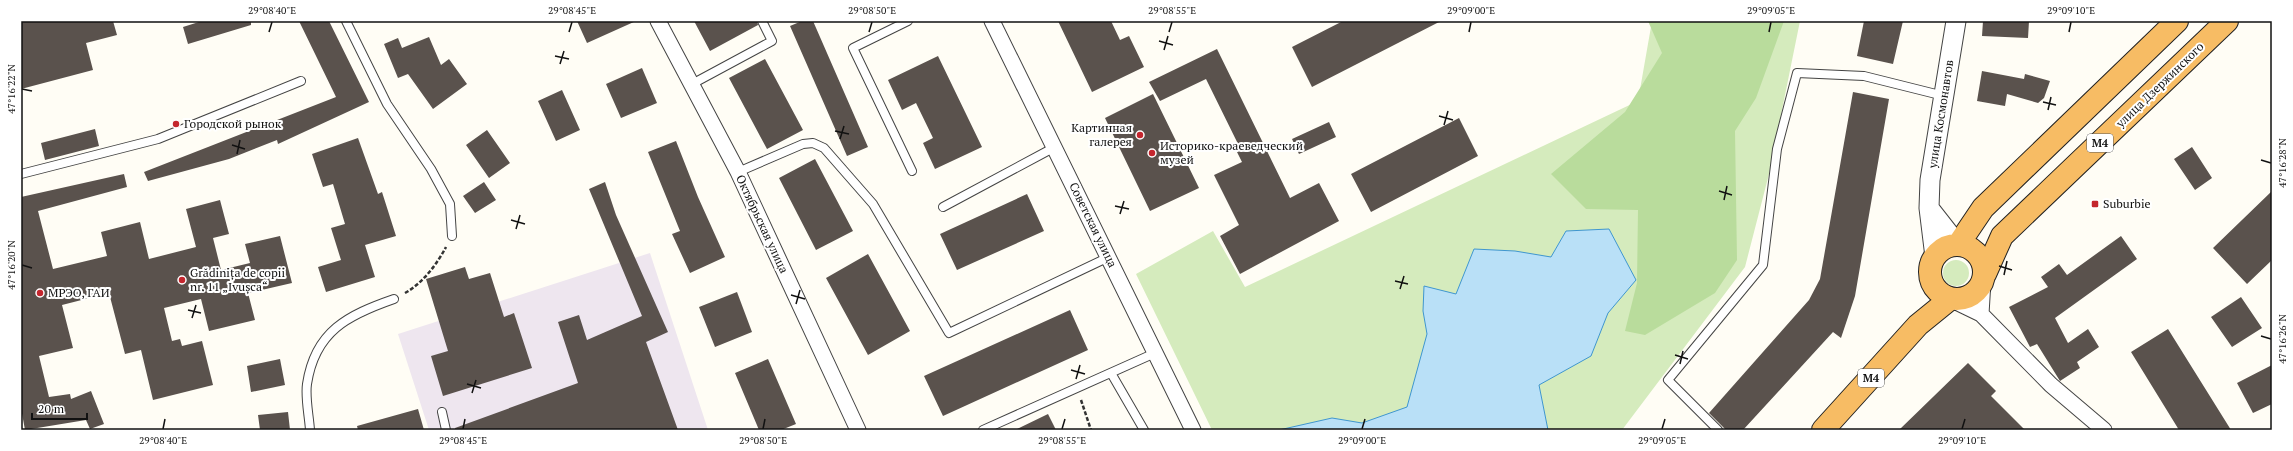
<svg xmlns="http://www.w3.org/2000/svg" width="2293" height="451" viewBox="0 0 2293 451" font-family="'PT Serif',serif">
  <rect width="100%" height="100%" fill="#fffdf5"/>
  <path fill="#eee6ef" d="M650 253 708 430H429L398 334Z"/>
  <path fill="#d5ebbd" d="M1652 21H1800L1769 174 1745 267 1622 430H1212L1136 274 1213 231 1245 287 1638 101Z
    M1943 273a13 13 0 1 1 26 0a13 13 0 1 1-26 0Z"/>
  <path fill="#b9dc9c" d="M1648 21H1784L1756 98 1735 131 1737 260 1715 293 1645 335 1625 331 1637 283 1638 210 1586 209 1551 174 1625 112 1662 53Z"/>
  <path fill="#b9e0f7" stroke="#3f96cf" d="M1609 229 1636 280 1608 313 1591 356 1539 385 1548 430H1279L1332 418 1362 423 1407 407 1427 334 1423 311 1424 286 1456 294 1474 249 1515 251 1551 257 1566 231Z"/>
  <path fill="#5a524d" d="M21 21H113L117 35 86 43 93 70 21 89Z
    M202 21H251V25L188 44 183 27Z
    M299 21H329L369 102 278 144 277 140 229 159 148 181 144 172 336 97Z
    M577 21H636L587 43Z
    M694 21H757L758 25 710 51Z
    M802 21H813L868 147 847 156 790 26Z
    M1058 21H1111L1120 40 1129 36 1144 67 1092 92Z
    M1343 21H1441L1312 87 1292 47Z
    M1864 21H1903L1893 64 1857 56Z
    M1983 21H2029L2028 38 1982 36Z
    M429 37 441 65 449 59 467 84 433 109 408 74 398 78 384 44 398 38 402 48Z
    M1217 49 1290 198 1319 183 1339 221 1240 274 1220 236 1239 225 1214 175 1242 162 1237 152 1241 150 1206 79 1160 101 1149 82Z
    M938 56 982 147 935 169 923 143 933 138 916 103 902 110 888 80Z
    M765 59 803 130 767 149 729 78Z
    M642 68 657 103 621 118 606 84Z
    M1982 71 2024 79 2025 74 2050 81 2044 98 2038 103 2007 94 2005 106 1977 101Z
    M562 90 580 130 556 141 538 101Z
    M1853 92 1889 99 1855 296 1841 338 1833 332 1743 430H1726L1709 413 1809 300 1820 279Z
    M1153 94 1199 188 1150 211 1105 118Z
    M1459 118 1478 156 1371 212 1351 174Z
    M1329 122 1336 137 1299 154 1292 139Z
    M95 129 99 146 45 160 41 143Z
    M487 130 510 163 489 178 466 145Z
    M358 138 378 194 382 192 396 236 365 245 375 277 326 292 318 267 341 260 331 228 345 224 333 184 323 187 312 154Z
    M676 141 698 197 725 257 690 273 672 234 680 231 648 152Z
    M2192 147 2212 178 2195 190 2174 159Z
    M815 159 853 231 816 250 779 178Z
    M124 174 127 187 38 211 53 269 107 256 101 232 140 222 149 259 196 247 186 209 220 200 229 234 213 238 221 270 250 263 245 244 280 236 292 283 248 293 255 320 209 331 201 299 164 308 172 341 180 339 182 346 202 341 213 385 153 400 141 350 125 354 109 293 62 305 73 348 39 356 49 397 70 394 71 399 91 391 104 424 90 429 86 420 25 430 21 408V197Z
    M484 182 496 200 475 213 463 196Z
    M605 182 616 215 668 332 646 342 678 430H455V428L578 383 558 322 579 315 587 340 642 316 589 189Z
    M2272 191V260L2247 284 2213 248Z
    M1027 194 1044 231 957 270 940 234Z
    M2121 236 2137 259 2055 318 2068 343 2088 329 2099 347 2077 362 2080 368 2060 381 2037 344 2030 347 2009 307 2048 287 2041 277 2059 264 2067 275Z
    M868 254 910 331 868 355 826 278Z
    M465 267 469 279 490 273 504 317 514 313 532 368 443 396 431 356 448 351 426 279Z
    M737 292 752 332 715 347 699 307Z
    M2241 297 2262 328 2232 347 2211 317Z
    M1070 310 1088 350 943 416 924 376Z
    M2168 329 2231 430H2179L2131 352Z
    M280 359 285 385 251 392 247 366Z
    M768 359 796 424 781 430H759L735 373Z
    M1968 363 1996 391 1991 396 2025 430H1899Z
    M2272 365V404L2253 413 2237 383Z
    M418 409 424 430H358L357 426Z
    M288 412 290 430H260L258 415Z
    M1048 414 1056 430H1015Z"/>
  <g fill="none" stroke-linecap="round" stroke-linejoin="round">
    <defs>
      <path id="service" d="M346 21 387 104 431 169 450 204 452 236
        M908 21 853 48 912 171
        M692 84 772 41 762 21
        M738 172 803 144 813 143 824 148 873 204 949 333 1109 257
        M21 174 158 139 301 81
        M943 207 1055 147
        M1111 373 1144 430
        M442 412 446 430
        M310 430C309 415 305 398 307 384 315 331 348 315 394 299
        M983 430 1155 353
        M1718 430 1668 380 1763 265 1777 149 1797 73 1864 76 1944 96"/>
      <path id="minor" d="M658 21 738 172 858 430
        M992 21 1193 430
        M1950 299 1981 314 2051 385 2104 430
        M1981 314 1983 281"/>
      <path id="tertiary" d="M1929 208 1958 245
        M1935 257 1929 208 1930 180 1956 21"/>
      <path id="trunk" d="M1930 272a27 27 0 1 1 54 0a27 27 0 1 1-54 0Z
        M1958 245 1983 208 2177 21
        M1985 274 2002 236 2227 21
        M1823 430 1918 325 1950 299"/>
    </defs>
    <use href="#service" stroke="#444" stroke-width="10"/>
    <use href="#minor" stroke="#444" stroke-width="17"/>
    <use href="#tertiary" stroke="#444" stroke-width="21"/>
    <use href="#trunk" stroke="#222" stroke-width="24"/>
    <path stroke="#333" stroke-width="2.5" stroke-dasharray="4 2" stroke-linecap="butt" d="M405 293C423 283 437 264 446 247
      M1081 400 1091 430"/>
    <use href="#service" stroke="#fff" stroke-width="8"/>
    <use href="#minor" stroke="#fff" stroke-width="15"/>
    <use href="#tertiary" stroke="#fff" stroke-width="19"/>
    <use href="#trunk" stroke="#f7bc64" stroke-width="22"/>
  </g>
  <path fill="none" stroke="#111" stroke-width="1.5" d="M269 32 272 22M569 32 572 22M869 32 872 22M1169 32 1172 22M1469 32 1471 22M1769 32 1771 22M2069 32 2071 22M1159 41 1173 45M1164 50 1168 36M555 56 569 59M560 64 564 51M22 89 32 91M2043 102 2056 105M2048 110 2051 97M1439 116 1453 120M1444 125 1448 111M835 131 849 134M840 139 844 126M232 145 245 149M237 154 240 140M2261 160 2271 163M1719 191 1732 195M1724 200 1727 186M1115 206 1129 209M1120 214 1124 201M511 220 525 224M516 229 520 215M22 265 32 268M1999 266 2012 270M2004 275 2007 261M1395 281 1408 284M1400 289 1404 276M791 295 805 299M796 304 800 290M188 310 201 313M192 318 196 305M2261 336 2271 339M1675 355 1688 359M1680 364 1683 351M1071 370 1085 374M1076 379 1080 365M467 384 481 388M472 393 476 380M163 429 165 419M463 429 465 419M763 429 765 419M1062 429 1065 419M1362 429 1365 419M1662 429 1665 419M1962 429 1965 419"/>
  <g fill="#c4262e" stroke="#fff" stroke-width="1.5">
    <circle cx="176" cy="124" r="4"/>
    <circle cx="1140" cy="135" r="4"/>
    <circle cx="1152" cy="153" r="4"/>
    <rect x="2091" y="200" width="8" height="8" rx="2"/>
    <circle cx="182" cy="280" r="4"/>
    <circle cx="40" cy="293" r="4"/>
  </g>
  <g text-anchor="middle" stroke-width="4" stroke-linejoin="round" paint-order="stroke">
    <g fill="#fff" stroke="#585858" stroke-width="1">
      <rect x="2087" y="134" width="26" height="18" rx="3"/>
      <rect x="1858" y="369" width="26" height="18" rx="3"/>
    </g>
    <g font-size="11" font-weight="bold" fill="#111">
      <text x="2100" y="147">M4</text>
      <text x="1871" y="382">M4</text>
    </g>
    <g font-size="12" fill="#111" stroke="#fff">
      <text transform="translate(2160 85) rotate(-44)" y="4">улица Дзержинского</text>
      <text transform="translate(1941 114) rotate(-81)" y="4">улица Космонавтов</text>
      <text transform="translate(762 224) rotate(65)" y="4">Октябрьская улица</text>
      <text transform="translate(1093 225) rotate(64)" y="4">Советская улица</text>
    </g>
    <g font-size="12" fill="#111" stroke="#fff" text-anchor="start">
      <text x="184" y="128">Городской рынок</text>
      <text x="1132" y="132" text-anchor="end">Картинная<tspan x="1132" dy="14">галерея</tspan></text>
      <text x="1160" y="150">Историко-краеведческий<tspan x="1160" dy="14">музей</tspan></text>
      <text x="2103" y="208">Suburbie</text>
      <text x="190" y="277">Grădinița de copii<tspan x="190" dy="14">nr. 11 „Ivușca“</tspan></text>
      <text x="48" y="297">МРЭО, ГАИ</text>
    </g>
  </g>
  <rect width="2293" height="451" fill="none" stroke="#ffffff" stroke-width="44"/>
  <path d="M32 413v6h55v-6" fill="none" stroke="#111111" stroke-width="2"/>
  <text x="38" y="413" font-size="12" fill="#111111" stroke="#ffffff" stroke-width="3" paint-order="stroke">20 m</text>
  <rect x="22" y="22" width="2249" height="407" fill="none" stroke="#111" stroke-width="1.5"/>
  <g font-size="10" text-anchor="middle" fill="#111">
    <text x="272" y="14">29°08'40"E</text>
    <text x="572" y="14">29°08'45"E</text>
    <text x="872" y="14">29°08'50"E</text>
    <text x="1172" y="14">29°08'55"E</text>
    <text x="1471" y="14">29°09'00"E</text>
    <text x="1771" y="14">29°09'05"E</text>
    <text x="2071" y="14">29°09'10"E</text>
    <text transform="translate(11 89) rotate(-90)" y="4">47°16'22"N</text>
    <text transform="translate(2282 163) rotate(-90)" y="4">47°16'28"N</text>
    <text transform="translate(11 265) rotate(-90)" y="4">47°16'20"N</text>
    <text transform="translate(2282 339) rotate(-90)" y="4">47°16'26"N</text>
    <text x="163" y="444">29°08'40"E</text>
    <text x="463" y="444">29°08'45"E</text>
    <text x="763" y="444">29°08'50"E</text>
    <text x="1062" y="444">29°08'55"E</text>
    <text x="1362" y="444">29°09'00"E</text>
    <text x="1662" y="444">29°09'05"E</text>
    <text x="1962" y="444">29°09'10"E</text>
  </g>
</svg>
